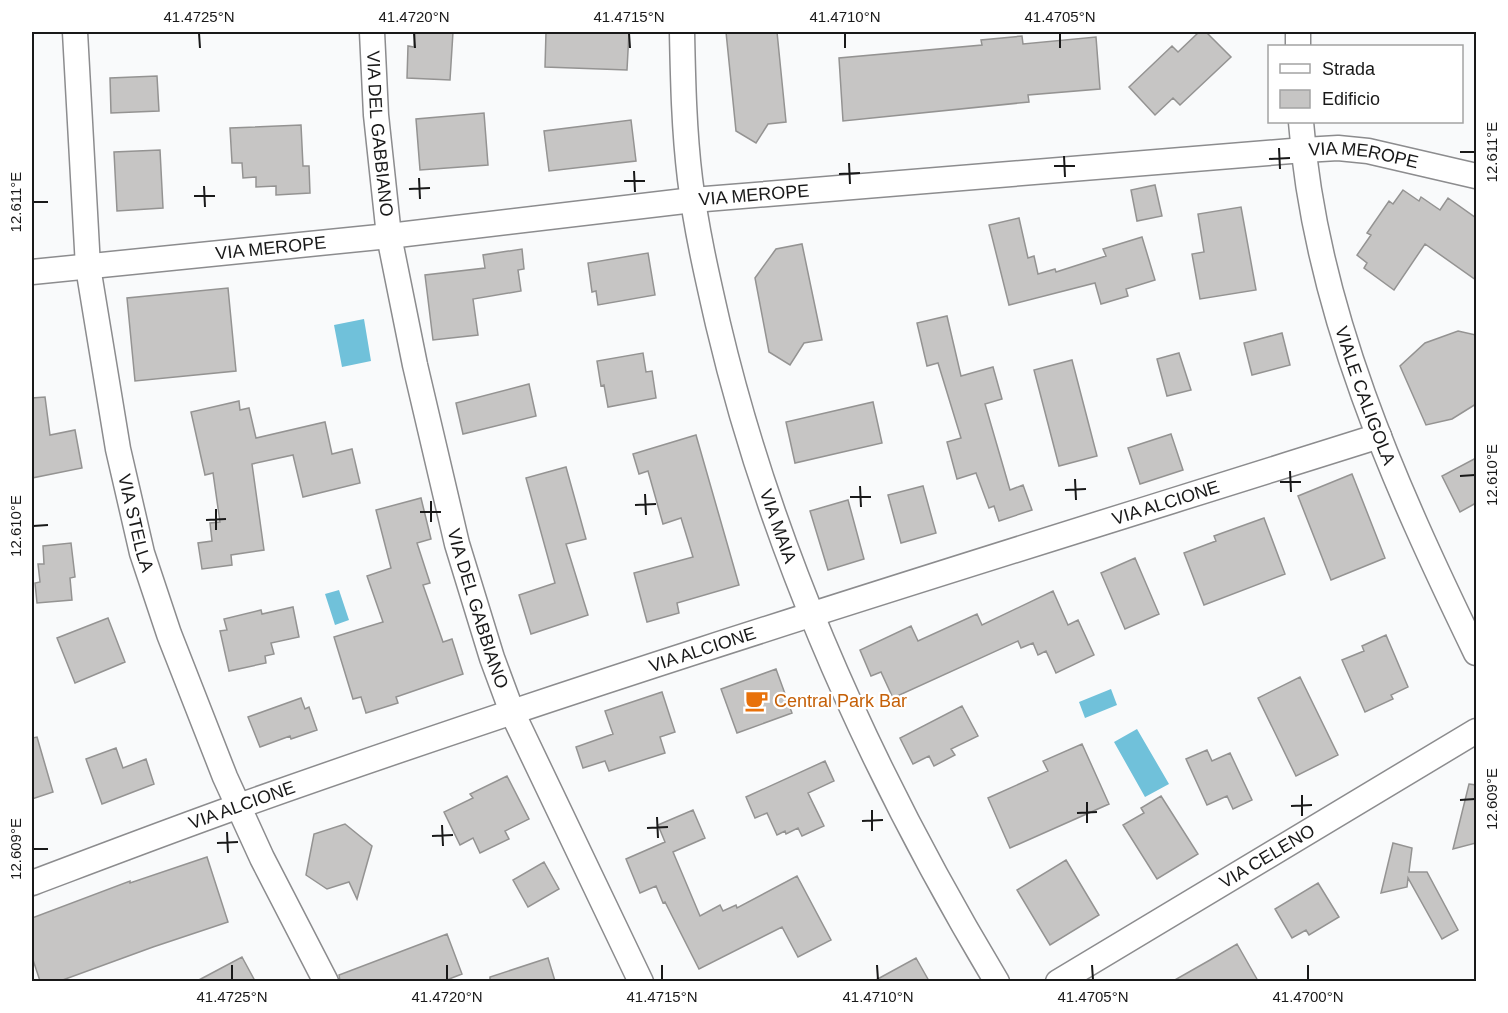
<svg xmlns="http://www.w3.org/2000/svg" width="1508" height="1013" viewBox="0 0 1508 1013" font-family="Arial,sans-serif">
  <rect width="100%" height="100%" fill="#f9fafb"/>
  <path fill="#70c1da" d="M364 319 371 361 342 367 334 325Z
    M339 590 349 620 335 625 325 594Z
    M1111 689 1117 705 1085 718 1079 702Z
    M1137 729 1169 784 1145 797 1114 742Z"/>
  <path fill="#c6c5c4" stroke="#949392" stroke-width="1.5" d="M415 32H453L450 80 407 78 408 46 414 47Z
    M546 32H629L627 70 545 67Z
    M726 32H777L786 122 768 124 756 143 736 131Z
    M1199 32H1206L1231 57 1180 105 1173 98 1155 115 1129 87 1172 46 1178 52Z
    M1022 36 1023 44 1096 37 1100 89 1028 95 1029 102 843 121 839 58 982 45 981 40Z
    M157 76 159 111 111 113 110 78Z
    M484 113 488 165 420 170 416 119Z
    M631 120 636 161 549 171 544 131Z
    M301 125 303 166H309L310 193 276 195V186L256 187V177L243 178 242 163H232L230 128Z
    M160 150 163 208 117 211 114 152Z
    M1155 185 1162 216 1137 221 1131 190Z
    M1403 190 1419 201 1421 197 1440 210 1448 198 1476 218V280L1425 244 1394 290 1364 268 1367 263 1357 255 1371 235 1367 233 1389 201 1393 204Z
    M1241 207 1256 290 1200 299 1192 254 1204 252 1198 214Z
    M1019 218 1028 258 1034 256 1038 274 1055 269 1056 272 1106 256 1103 249 1142 237 1155 280 1126 289 1128 296 1101 304 1095 283 1009 305 989 225Z
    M802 244 822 340 804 343 790 365 769 352 755 278 776 249Z
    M522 249 524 269 518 270 521 291 473 299 478 335 433 340 425 275 485 268 483 255Z
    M648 253 655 295 598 305 596 291 592 292 588 263Z
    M228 288 236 371 135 381 127 298Z
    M947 316 961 376 993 367 1002 399 985 404 1010 490 1023 485 1032 510 999 521 994 506 989 508 976 473 957 479 947 442 961 438 938 363 927 366 917 323Z
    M1458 331 1476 335V404L1452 419 1426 425 1400 366 1425 343Z
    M1282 333 1290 365 1252 375 1244 343Z
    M643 353 646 372 652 371 656 398 608 407 604 385 601 386 597 361Z
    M1179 353 1191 390 1167 396 1157 359Z
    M1072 360 1097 456 1059 466 1034 370Z
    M529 384 536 416 463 434 456 403Z
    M45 397 50 435 75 430 82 468 32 478V398Z
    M239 401 240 410 249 408 256 438 325 422 332 454 352 449 360 483 303 497 293 455 252 464 264 550 231 555 232 565 202 569 198 543 212 541 210 523 220 522 213 473 205 475 191 412Z
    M873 402 882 443 795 463 786 422Z
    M1171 434 1183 470 1140 484 1128 448Z
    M696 435 739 585 677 603 679 613 647 622 634 573 693 557 681 518 663 524 648 471 639 474 633 454Z
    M1476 458V503L1460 512 1442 476Z
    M566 467 586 539 566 544 588 615 531 634 519 595 555 583 526 478Z
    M1352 474 1385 558 1331 580 1298 496Z
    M923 486 936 533 901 543 888 495Z
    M421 498 431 539 417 543 430 583 423 585 443 642 452 639 463 674 396 697 398 703 366 713 361 697 353 699 334 637 383 622 367 576 391 568 376 510Z
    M848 500 864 559 828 570 810 511Z
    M1264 518 1285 574 1204 605 1184 553 1216 541 1214 536Z
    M71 543 75 577 70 578 72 600 37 603 35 583 40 582 38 564H44L43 546Z
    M1135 558 1159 614 1125 629 1101 573Z
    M1053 591 1068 625 1078 620 1094 655 1056 673 1046 651 1038 655 1033 643 1021 648 1018 641 893 698 881 672 871 676 860 650 911 626 918 641 977 614 982 625Z
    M293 607 299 637 271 643 274 654 265 656 266 663 229 671 220 631 227 630 224 619 261 610 262 614Z
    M108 618 125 662 75 683 57 638Z
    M1386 635 1408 687 1391 695 1393 699 1365 712 1342 660 1364 651 1362 646Z
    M776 669 792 713 737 733 721 689Z
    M1300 677 1338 755 1296 776 1258 698Z
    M662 692 675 732 660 737 665 753 609 771 605 761 583 768 576 747 613 734 605 711Z
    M301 698 305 709 309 707 317 730 291 739 290 736 260 747 248 717Z
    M962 706 978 736 951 749 955 755 934 766 929 756 913 764 900 738Z
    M37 737 53 792 32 799V738Z
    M1082 744 1109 804 1010 848 988 798 1048 771 1043 761Z
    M116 748 123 768 146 759 154 784 102 804 86 759Z
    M1207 750 1212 761 1230 753 1252 800 1233 809 1227 796 1207 805 1186 759Z
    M825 761 834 781 808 793 824 826 802 836 798 828 786 834 785 831 777 835 767 813 755 818 746 797Z
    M507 776 529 819 505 831 509 839 480 853 473 838 460 845 444 812 473 798 470 794Z
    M1469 784 1476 785V843L1453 849Z
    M1161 796 1198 854 1157 879 1123 825 1144 813 1141 808Z
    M693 810 705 838 673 852 700 916 720 905 723 911 736 905 737 908 797 876 831 940 798 957 782 927 699 969 665 902 663 903 656 886 640 893 626 859 665 842 658 825Z
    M345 824 372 846 357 899 349 882 327 889 306 875 314 834Z
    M1393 843 1412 848 1409 872H1427L1458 930 1442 939 1408 878 1407 887 1381 893Z
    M207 857 228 922 153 947 60 981H40L32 957V918L130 881V883Z
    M1066 860 1099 915 1050 945 1017 890Z
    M544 862 559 889 528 907 513 880Z
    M1318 883 1339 917 1309 935 1306 930 1292 938 1275 909Z
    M447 934 462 974 444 981H340L339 975Z
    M1237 944 1258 981H1173L1210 960Z
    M242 957 255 981H197Z
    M548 958 555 981H490V977Z
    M916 958 929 981H874Z"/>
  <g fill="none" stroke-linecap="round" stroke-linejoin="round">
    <defs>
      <g id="minor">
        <path id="s1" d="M75 32 88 267 118 449 142 553 169 634 225 777 262 858 326 982"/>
        <path id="s2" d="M372 32 376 115 389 236 415 365 457 544 492 658 512 712 641 982"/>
        <path id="s3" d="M682 32C683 81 684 130 690 179 696 228 707 276 718 324 773 557 874 777 997 982"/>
        <path d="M1298 32V46"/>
        <path id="s4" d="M1301 122C1315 309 1395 486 1476 653"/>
        <path id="s5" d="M32 272 389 236 693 200 1304 150 1338 148 1368 151 1476 176"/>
        <path id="s6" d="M32 883C101 857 169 831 239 806 616 672 998 556 1379 436"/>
        <path id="s7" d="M1058 982 1476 731"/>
      </g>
    </defs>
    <use href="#minor" stroke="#8c8c8e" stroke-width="27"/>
    <use href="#minor" stroke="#fff" stroke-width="24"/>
  </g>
  <path fill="none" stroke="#191919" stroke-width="2" d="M199 33 200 48M414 33 415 48M629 33 630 48M845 33V48M1060 33V48M1279 148 1280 169M1460 152H1475M1064 156 1065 177M1269 159 1290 158M849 163 850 184M1054 166H1075M634 171 635 192M839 174 860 173M419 178 420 199M624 181H645M204 186 205 207M409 189 430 188M194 196H215M33 202H48M1290 471 1291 492M1460 476 1475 475M1075 479 1076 500M1280 482H1301M860 486 861 507M1065 490 1086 489M645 494 646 515M850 497H871M431 501V522M635 505 656 504M216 509V530M420 512H441M206 520 226 519M33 526 48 525M1302 795V816M1460 800 1475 799M1087 802V823M1291 806 1312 805M872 810V831M1077 813 1097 812M657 817 658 838M862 821 883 820M442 825 443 846M647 828 668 827M227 832 228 853M432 836 453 835M217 843 238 842M33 849H48M232 965V980M447 965V980M662 965V980M877 965 878 980M1092 965 1093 980M1308 965V980"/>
  <defs>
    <symbol id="cafe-bare" viewBox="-9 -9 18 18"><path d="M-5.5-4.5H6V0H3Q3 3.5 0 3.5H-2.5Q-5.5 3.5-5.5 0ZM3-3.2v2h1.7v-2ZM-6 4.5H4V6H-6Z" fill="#e8710a" stroke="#fff" stroke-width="2.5" paint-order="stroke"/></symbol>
  </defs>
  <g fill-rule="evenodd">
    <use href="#cafe-bare" x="740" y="684" width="33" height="33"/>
  </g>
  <g text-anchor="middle" stroke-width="4.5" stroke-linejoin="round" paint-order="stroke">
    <g font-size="18" fill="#191919" stroke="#fff">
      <text dy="6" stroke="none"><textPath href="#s2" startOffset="102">VIA DEL GABBIANO</textPath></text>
      <text dy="6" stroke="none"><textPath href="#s5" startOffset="1338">VIA MEROPE</textPath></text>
      <text dy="6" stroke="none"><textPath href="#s5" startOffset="726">VIA MEROPE</textPath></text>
      <text dy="6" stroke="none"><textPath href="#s5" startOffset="240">VIA MEROPE</textPath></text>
      <text dy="6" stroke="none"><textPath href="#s4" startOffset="282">VIALE CALIGOLA</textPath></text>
      <text dy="6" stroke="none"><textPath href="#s6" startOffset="1196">VIA ALCIONE</textPath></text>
      <text dy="6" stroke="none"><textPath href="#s1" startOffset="496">VIA STELLA</textPath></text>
      <text dy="6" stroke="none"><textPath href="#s3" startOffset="506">VIA MAIA</textPath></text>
      <text dy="6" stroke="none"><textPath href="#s2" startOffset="588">VIA DEL GABBIANO</textPath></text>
      <text dy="6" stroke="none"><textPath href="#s6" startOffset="710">VIA ALCIONE</textPath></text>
      <text dy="6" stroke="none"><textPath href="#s6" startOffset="224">VIA ALCIONE</textPath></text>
      <text dy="6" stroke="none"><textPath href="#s7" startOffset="244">VIA CELENO</textPath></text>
    </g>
    <g font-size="18" fill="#c56008" stroke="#fff" text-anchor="start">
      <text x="774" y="707">Central Park Bar</text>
    </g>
  </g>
  <rect width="1508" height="1013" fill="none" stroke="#ffffff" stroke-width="66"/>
  <rect x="1268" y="45" width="195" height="78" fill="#ffffff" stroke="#a3a3a3" stroke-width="1.5"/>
  <rect x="1280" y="64" width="30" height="9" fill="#ffffff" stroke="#a3a3a3" stroke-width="1.5"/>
  <text x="1322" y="75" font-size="18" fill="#191919">Strada</text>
  <rect x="1280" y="90" width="30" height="18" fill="#c6c5c4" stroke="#a3a3a3" stroke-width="1.5"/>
  <text x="1322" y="105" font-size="18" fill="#191919">Edificio</text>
  <rect x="33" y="33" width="1442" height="947" fill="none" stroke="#191919" stroke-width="2"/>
  <g font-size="15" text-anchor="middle" fill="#191919">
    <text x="199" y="22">41.4725°N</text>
    <text x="414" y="22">41.4720°N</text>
    <text x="629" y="22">41.4715°N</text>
    <text x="845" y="22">41.4710°N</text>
    <text x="1060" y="22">41.4705°N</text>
    <text transform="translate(1492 152) rotate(-90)" y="5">12.611°E</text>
    <text transform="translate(16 202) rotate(-90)" y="5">12.611°E</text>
    <text transform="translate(1492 475) rotate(-90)" y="5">12.610°E</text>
    <text transform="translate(16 526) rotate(-90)" y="5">12.610°E</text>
    <text transform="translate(1492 799) rotate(-90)" y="5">12.609°E</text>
    <text transform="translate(16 849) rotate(-90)" y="5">12.609°E</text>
    <text x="232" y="1002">41.4725°N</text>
    <text x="447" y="1002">41.4720°N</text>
    <text x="662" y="1002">41.4715°N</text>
    <text x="878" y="1002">41.4710°N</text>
    <text x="1093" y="1002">41.4705°N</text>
    <text x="1308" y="1002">41.4700°N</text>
  </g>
</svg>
